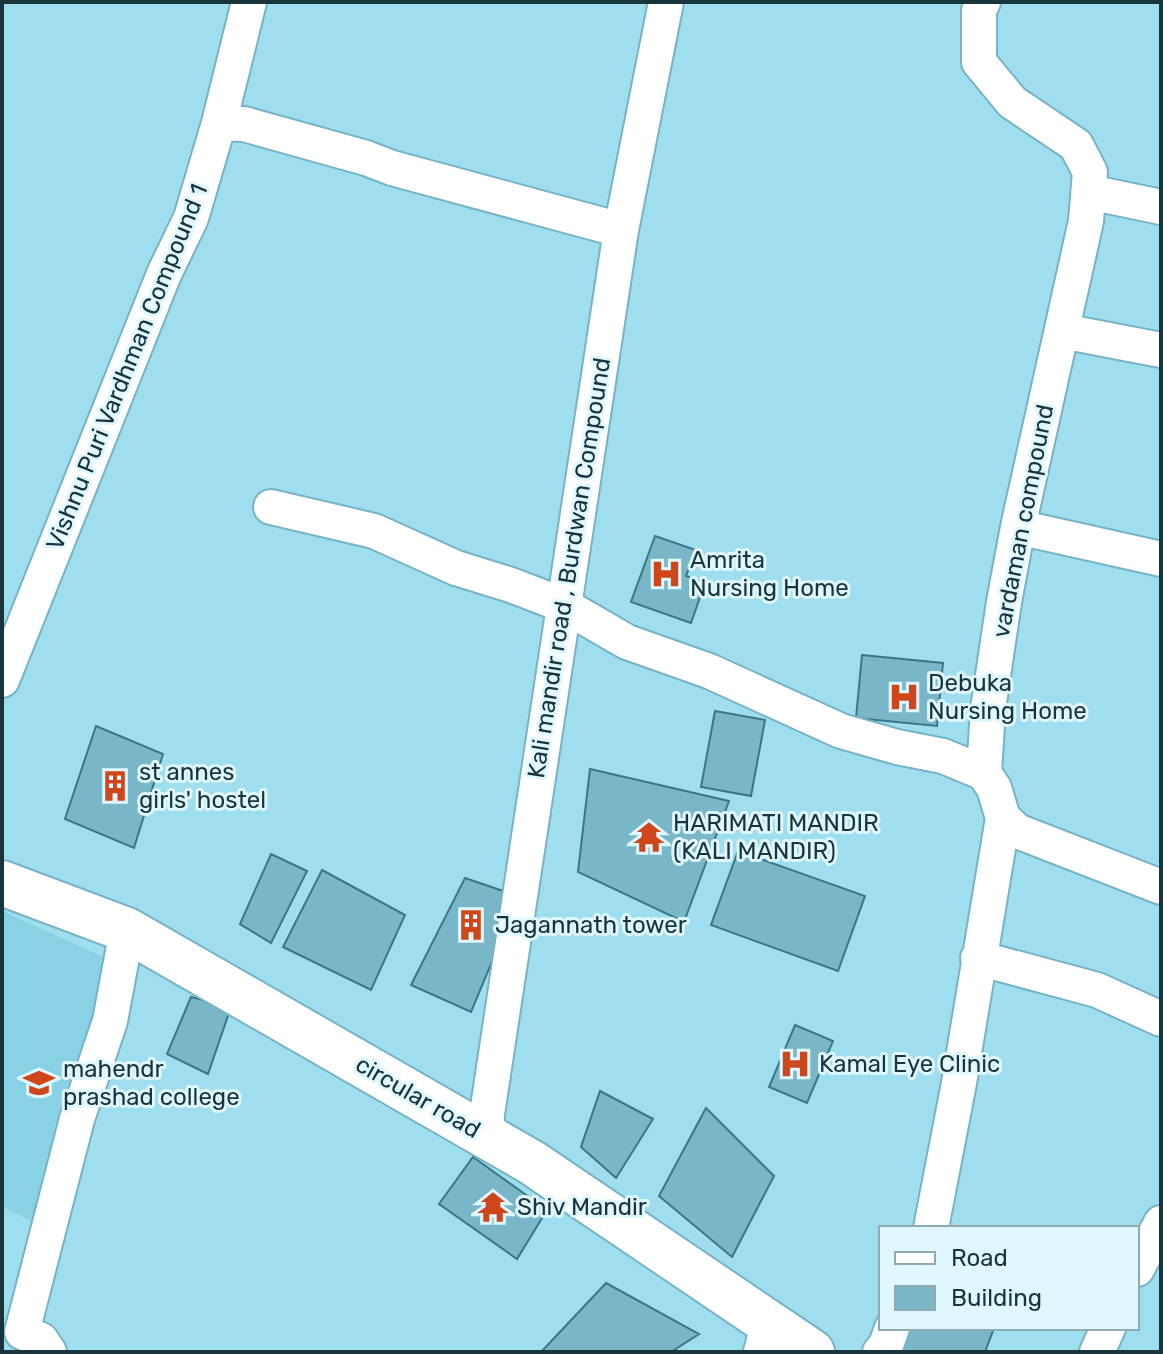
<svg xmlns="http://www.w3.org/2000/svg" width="1163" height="1354" viewBox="0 0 1163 1354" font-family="Rubik,sans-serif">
  <rect width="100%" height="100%" fill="#9fdeef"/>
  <path fill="#89d2e6" d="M2 911 110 960 37 1224 2 1206Z"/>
  <path fill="#79b7c8" stroke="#397787" stroke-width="2" d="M655 536 696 550 686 576 705 583 691 623 631 602Z
    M862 655 943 663 937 726 856 718Z
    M715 711 765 720 751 796 701 787Z
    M96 726 163 754 134 848 65 819Z
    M590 769 729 801 684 922 578 872Z
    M738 851 865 896 838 971 711 925Z
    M271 854 307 871 271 943 240 924Z
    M322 870 405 915 371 990 283 947Z
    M465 878 506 892 494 957 471 1012 411 985Z
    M191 997 231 1007 208 1074 167 1054Z
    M795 1025 833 1041 807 1103 769 1087Z
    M600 1091 653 1119 616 1178 581 1147Z
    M706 1108 774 1176 732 1257 659 1196Z
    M473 1157 547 1210 517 1259 439 1204Z
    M606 1283 699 1334 671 1352H541Z
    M899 1328H994L985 1352H897Z"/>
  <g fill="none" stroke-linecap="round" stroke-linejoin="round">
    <defs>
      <path id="minor" d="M219 123 244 124 366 158 392 168 621 230
        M1089 192 1161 207
        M1062 331 1161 350
        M271 507 374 531 456 568 511 585 563 605 627 642 709 671 841 731 897 747 943 756 984 773
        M1018 527 1161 559
        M2 680 164 274 191 218 219 123 249 2
        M1003 818 1017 831 1161 887
        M978 958 1097 990 1161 1019
        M487 1137V1114L621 230 666 2
        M931 1228 959 1083 1003 818 994 788 984 773 988 709 1004 602 1018 527 1086 221 1090 172 1076 145 1012 102 979 62V10L983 2
        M1137 1269 1161 1223
        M49 1352 41 1340 22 1332 77 1119 110 1021 127 930
        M761 1352 769 1322
        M880 1352 886 1345 892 1328
        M1097 1352 1108 1328"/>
      <path id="major" d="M2 883 127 930 531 1162 812 1352"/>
    </defs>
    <use href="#minor" stroke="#76b4c5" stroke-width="38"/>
    <use href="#major" stroke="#76b4c5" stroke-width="48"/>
    <use href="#minor" stroke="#fff" stroke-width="34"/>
    <use href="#major" stroke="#fff" stroke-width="44"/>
  </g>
  <defs>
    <symbol id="hospital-bare" viewBox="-9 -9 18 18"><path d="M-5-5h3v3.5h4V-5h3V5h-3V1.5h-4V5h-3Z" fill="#ce4619" stroke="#dff8ff" stroke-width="2.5" paint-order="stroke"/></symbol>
    <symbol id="building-bare" viewBox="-9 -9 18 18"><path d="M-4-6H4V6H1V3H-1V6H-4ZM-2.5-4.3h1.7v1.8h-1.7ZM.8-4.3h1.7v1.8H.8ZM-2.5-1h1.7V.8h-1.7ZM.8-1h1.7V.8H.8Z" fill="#ce4619" stroke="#dff8ff" stroke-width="2.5" paint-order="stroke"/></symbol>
    <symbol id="temple-bare" viewBox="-9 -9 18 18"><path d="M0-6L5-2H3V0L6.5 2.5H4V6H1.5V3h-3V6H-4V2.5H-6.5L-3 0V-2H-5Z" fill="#ce4619" stroke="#dff8ff" stroke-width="2.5" paint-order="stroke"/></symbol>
    <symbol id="university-bare" viewBox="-9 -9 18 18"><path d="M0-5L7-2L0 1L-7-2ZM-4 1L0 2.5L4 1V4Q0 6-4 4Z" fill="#ce4619" stroke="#dff8ff" stroke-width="2.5" paint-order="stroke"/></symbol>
  </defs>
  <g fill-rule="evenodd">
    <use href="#hospital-bare" x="644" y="552" width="44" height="44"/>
    <use href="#hospital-bare" x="882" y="675" width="44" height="44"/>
    <use href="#building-bare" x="93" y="764" width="44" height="44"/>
    <use href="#temple-bare" x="627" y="815" width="44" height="44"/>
    <use href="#building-bare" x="449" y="903" width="44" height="44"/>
    <use href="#hospital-bare" x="773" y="1042" width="44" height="44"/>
    <use href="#university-bare" x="17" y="1061" width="44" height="44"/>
    <use href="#temple-bare" x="471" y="1185" width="44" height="44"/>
  </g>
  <g text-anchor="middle" stroke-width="6" stroke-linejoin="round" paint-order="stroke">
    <g font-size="24" fill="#1a343b" stroke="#dff8ff">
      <text transform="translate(127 367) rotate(-68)" y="8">Vishnu Puri Vardhman Compound 1</text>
      <text transform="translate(1023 521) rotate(-79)" y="8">vardaman compound</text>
      <text transform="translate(569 568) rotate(-81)" y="8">Kali mandir road , Burdwan Compound</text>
      <text transform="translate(418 1097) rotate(30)" y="8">circular road</text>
    </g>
    <g font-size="24" fill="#1a343b" stroke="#dff8ff" text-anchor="start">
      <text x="690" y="568">Amrita<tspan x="690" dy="28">Nursing Home</tspan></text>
      <text x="928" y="691">Debuka<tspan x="928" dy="28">Nursing Home</tspan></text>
      <text x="139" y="780">st annes<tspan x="139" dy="28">girls' hostel</tspan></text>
      <text x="673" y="831">HARIMATI MANDIR<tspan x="673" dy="28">(KALI MANDIR)</tspan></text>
      <text x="495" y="933">Jagannath tower</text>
      <text x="819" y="1072">Kamal Eye Clinic</text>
      <text x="63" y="1077">mahendr<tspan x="63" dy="28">prashad college</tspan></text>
      <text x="517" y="1215">Shiv Mandir</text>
    </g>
  </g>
  <rect width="1163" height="1354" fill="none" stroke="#1a343b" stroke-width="8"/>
  <rect x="879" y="1226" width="260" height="104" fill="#dff8ff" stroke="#90aab1" stroke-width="2"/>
  <rect x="895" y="1252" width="40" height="12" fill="#ffffff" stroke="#90aab1" stroke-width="2"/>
  <text x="951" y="1266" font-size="24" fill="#1a343b">Road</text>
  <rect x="895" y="1286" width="40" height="24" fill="#79b7c8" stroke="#90aab1" stroke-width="2"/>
  <text x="951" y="1306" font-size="24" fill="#1a343b">Building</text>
</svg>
